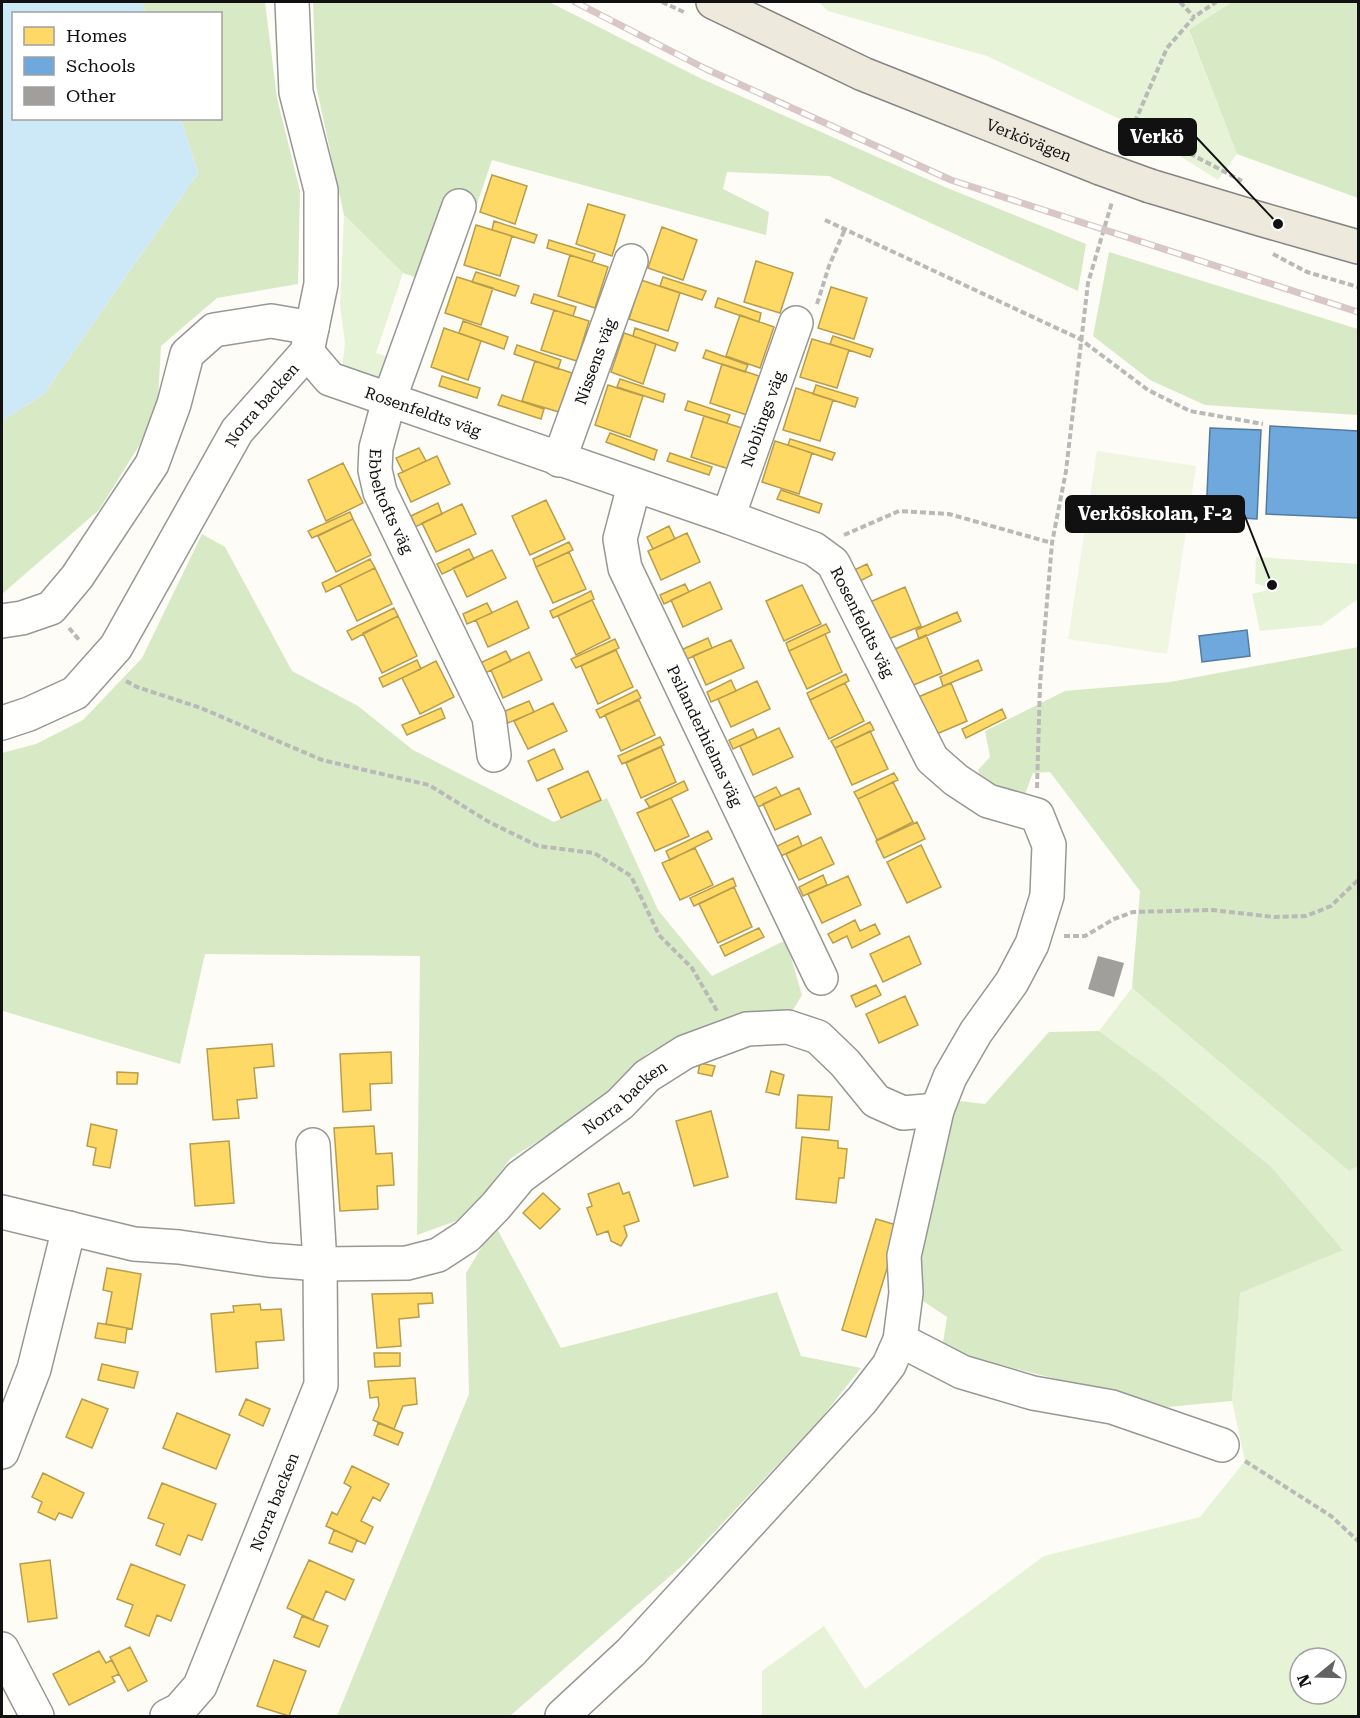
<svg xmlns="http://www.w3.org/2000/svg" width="1360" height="1718" viewBox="0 0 1360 1718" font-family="'Roboto Serif',serif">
  <rect width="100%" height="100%" fill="#fdfcf7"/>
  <path fill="#e7f3d7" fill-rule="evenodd" d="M819 2H1232L1189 31 1237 154 1218 180 1126 122 987 56 828 11Z
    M344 215 403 273 376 353 396 359 386 376 375 380 342 370 345 343 340 305Z
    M1256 557 1358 564V599L1322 625 1260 631 1252 594 1272 589 1255 583Z
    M1132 988 1349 1171 1358 1166V1716H762V1671L824 1626 865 1689 1044 1556 1200 1517 1245 1461 1232 1401 1240 1293 1343 1249 1158 1074 1099 1031ZM1300 1658H1336V1694H1300Z"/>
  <path fill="#d8eac5" d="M142 2H265L277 98 300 191 298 284 217 298 161 346 157 417 99 510 2 594V421L44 394 198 173 181 119 220 118V14L146 13Z
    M313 2H549L702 79 945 187 1086 244 1078 291 829 176 727 172 723 189 769 212 766 235 492 160 475 210 418 278 403 273 344 215 316 85Z
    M1232 2H1358V198L1237 154 1189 30Z
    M1109 252 1358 329V415L1205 405 1150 380 1093 336Z
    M202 534 225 547 292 671 358 706 413 750 554 822 607 798 658 910 712 976 786 940 802 995 793 1010 741 1012 648 1053 597 1103 510 1159 486 1191 456 1221 417 1235 420 956 205 954 180 1064 3 1011 2 1014V753L36 744 83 720 142 658Z
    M1358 647V1166L1349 1171 1132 988 1140 891 1050 772 1033 773 1023 799 984 787 978 770 990 757 985 731 1065 691 1170 682Z
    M1099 1031 1158 1074 1271 1167 1343 1250 1240 1293 1232 1401 1167 1407 942 1350 947 1317 920 1299 918 1246 951 1100 985 1104 1049 1032Z
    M495 1225 561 1348 777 1292 801 1356 861 1368 818 1422 684 1564 510 1716H337L469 1394 466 1273Z"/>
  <path fill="#f0f6e1" d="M1097 451 1196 466 1167 654 1068 639Z"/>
  <path fill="#cde8f7" d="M2 2H142L146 13 14 14V118L181 119 198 173 44 394 2 421Z"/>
  <path fill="#ffd966" stroke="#b89d4c" stroke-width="1.5" d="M492 175 527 186 515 224 480 212Z
    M588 204 625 215 612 256 576 244Z
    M494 221 537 235 534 243 492 230Z
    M476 225 512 236 500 276 464 265Z
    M662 227 697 240 683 280 648 268Z
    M549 240 595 254 592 262 547 248Z
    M570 255 608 267 595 308 558 296Z
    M756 261 793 273 780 313 744 302Z
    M476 272 519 286 515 296 472 282Z
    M457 277 493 288 481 325 445 313Z
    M663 277 706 291 702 300 660 286Z
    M641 280 680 293 668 331 629 319Z
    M831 287 867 298 854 339 818 328Z
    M534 294 576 307 573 316 531 303Z
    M718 298 761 313 759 322 715 307Z
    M554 310 589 321 577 361 541 350Z
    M740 315 774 327 760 368 726 356Z
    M463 321 508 337 504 349 459 333Z
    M444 328 481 341 468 380 431 367Z
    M635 328 678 343 675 351 633 336Z
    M624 333 656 344 643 384 611 372Z
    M833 336 873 349 870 357 830 344Z
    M812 339 849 350 837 388 800 377Z
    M517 345 561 360 558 369 514 354Z
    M706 350 748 365 745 372 703 358Z
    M535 361 572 373 559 412 522 401Z
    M722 364 759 376 747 415 710 403Z
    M442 376 480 388 477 398 439 386Z
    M620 379 665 394 663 402 617 387Z
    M608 385 643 396 630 437 595 425Z
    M816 385 858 398 855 407 813 394Z
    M796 388 833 400 820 441 783 430Z
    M502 395 544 409 541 419 498 405Z
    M688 401 730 415 727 423 685 410Z
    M704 416 742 428 729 469 691 457Z
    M610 433 657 450 654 460 606 442Z
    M790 439 835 453 832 460 788 445Z
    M775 441 812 453 799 494 762 482Z
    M419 448 426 461 403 472 396 458Z
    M670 453 712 467 709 475 667 461Z
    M437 456 450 484 411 502 398 474Z
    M343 463 363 503 326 521 308 480Z
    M781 490 822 504 819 513 777 499Z
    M546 500 565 539 530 555 512 516Z
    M438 503 442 514 415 527 411 516Z
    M462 504 476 534 436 552 422 523Z
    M350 512 353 519 312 538 308 531Z
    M353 519 371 555 336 572 318 536Z
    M669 526 675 539 653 549 647 537Z
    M687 533 700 562 661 580 648 551Z
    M569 542 573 550 536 567 533 559Z
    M469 549 474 559 442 574 437 564Z
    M492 550 506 578 467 597 453 568Z
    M569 552 586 589 553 603 536 567Z
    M370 559 375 568 326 592 322 583Z
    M867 564 872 575 858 582 852 571Z
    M375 568 392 604 357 621 340 585Z
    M710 582 722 609 683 627 671 600Z
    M685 584 689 592 664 604 660 595Z
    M802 585 821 624 784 641 766 601Z
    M905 587 921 626 886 640 870 602Z
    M591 591 594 599 553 618 550 611Z
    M592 600 610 638 576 655 558 616Z
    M517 601 529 628 488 647 476 620Z
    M487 603 492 613 467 624 463 614Z
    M394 608 398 616 352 640 347 631Z
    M957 612 961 621 919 639 916 630Z
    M398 616 417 656 382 673 363 633Z
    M826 624 830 632 789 651 786 643Z
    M825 634 842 672 807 689 789 651Z
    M926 635 942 673 909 687 893 650Z
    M708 638 712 648 685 660 681 650Z
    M615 639 619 648 576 668 571 659Z
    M731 640 744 668 706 685 693 656Z
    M616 650 633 687 598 704 581 666Z
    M506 651 511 661 485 673 480 663Z
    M529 652 542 680 503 698 491 670Z
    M417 660 421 669 383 687 379 678Z
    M978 660 982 670 943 686 940 677Z
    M436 661 454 697 420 714 402 678Z
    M846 674 849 681 810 700 807 693Z
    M731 680 736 691 711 702 707 692Z
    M757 681 770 709 731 727 718 699Z
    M845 683 864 721 829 739 810 700Z
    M951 683 967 721 932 736 916 698Z
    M637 690 641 698 600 718 596 710Z
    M639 700 655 735 621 751 605 715Z
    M529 701 534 712 508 723 503 712Z
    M553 703 567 731 528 749 514 721Z
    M441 708 445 718 407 735 402 725Z
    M1002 709 1006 718 966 738 962 729Z
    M870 722 874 730 835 748 831 741Z
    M779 728 793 757 753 775 740 746Z
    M753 729 757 738 733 749 729 740Z
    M870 731 888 769 852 785 835 748Z
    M660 737 664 745 622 764 618 756Z
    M661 747 676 782 641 798 626 763Z
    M554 749 563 769 537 781 528 761Z
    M588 771 601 800 561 818 548 789Z
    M894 773 898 780 858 799 854 792Z
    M684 781 688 790 650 808 645 800Z
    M893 782 913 822 877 840 858 799Z
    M776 787 781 796 754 809 749 800Z
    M799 788 811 814 775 830 763 804Z
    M671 798 689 836 655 851 637 813Z
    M917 822 925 839 884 858 876 841Z
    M708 831 712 839 670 860 666 851Z
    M798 836 802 846 777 858 773 848Z
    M821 837 834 864 799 880 786 854Z
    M921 845 941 887 907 903 887 862Z
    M695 848 713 885 680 900 662 863Z
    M823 875 827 885 803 896 799 887Z
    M848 876 861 905 822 923 808 894Z
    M733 878 736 886 694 906 690 898Z
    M734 887 752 927 718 943 699 904Z
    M855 920 860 931 875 924 880 934 852 948 847 936 833 943 828 934Z
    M759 928 764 937 725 956 720 946Z
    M909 936 921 964 883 982 870 954Z
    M876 985 881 995 856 1007 851 996Z
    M905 996 918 1025 879 1043 866 1014Z
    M272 1044 274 1066 254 1068 257 1098 237 1100 239 1118 213 1120 207 1049Z
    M391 1052 392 1083 370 1084 371 1110 343 1112 340 1054Z
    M700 1063 715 1066 712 1076 698 1073Z
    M771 1071 784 1075 779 1095 766 1092Z
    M117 1072 138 1073 137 1084H117Z
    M798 1095 832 1097 829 1130 796 1128Z
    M711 1111 728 1177 694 1186 676 1121Z
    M91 1124 117 1130 110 1168 93 1165 96 1148 87 1146Z
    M374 1126 376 1154 392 1153 394 1185 377 1186 378 1209 340 1211 334 1128Z
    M802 1137 838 1141V1148L847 1149 844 1178H839L836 1203 796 1199Z
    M229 1141 234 1203 195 1206 190 1144Z
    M619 1183 623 1194 629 1192 639 1221 624 1226 627 1236 621 1246 611 1241 608 1231 597 1235 587 1208 592 1206 588 1194Z
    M543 1193 560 1209 540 1229 523 1213Z
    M876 1219 900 1226 866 1337 842 1330Z
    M107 1268 141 1274 132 1329 106 1324 112 1292 103 1290Z
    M432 1293 433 1303 418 1304 419 1317 399 1319 401 1346 377 1348 372 1294Z
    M260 1304 261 1310 281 1309 284 1340 256 1342 258 1368 216 1372 211 1314 234 1312 233 1306Z
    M98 1323 127 1328 125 1343 95 1338Z
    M374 1353H400V1366L375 1367Z
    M102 1364 138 1372 134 1388 98 1380Z
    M415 1378 417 1404 403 1406 394 1429 373 1420 379 1406 378 1397 370 1398 368 1381Z
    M82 1399 108 1409 92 1448 66 1437Z
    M246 1399 270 1409 263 1426 239 1415Z
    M177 1413 230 1435 216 1469 163 1448Z
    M378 1423 403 1433 398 1445 374 1435Z
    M352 1466 389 1484 380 1501 373 1497 361 1521 373 1527 365 1544 326 1526 332 1512 337 1515 351 1487 344 1483Z
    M43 1473 84 1493 72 1518 59 1513 55 1520 38 1512 42 1502 32 1497Z
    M162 1483 216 1504 202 1540 188 1535 180 1555 156 1545 164 1524 148 1518Z
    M334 1530 357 1540 352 1552 329 1543Z
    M50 1560 57 1618 28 1622 20 1564Z
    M309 1560 354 1580 345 1600 326 1591 313 1620 287 1608Z
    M131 1564 185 1585 171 1621 157 1615 149 1636 125 1626 133 1605 117 1599Z
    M302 1616 328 1626 319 1647 294 1637Z
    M130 1647 147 1681 128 1691 110 1657Z
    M99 1651 106 1663 112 1660 119 1674 112 1677 115 1682 69 1705 53 1674Z
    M274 1660 306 1671 289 1716 257 1706Z"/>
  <path fill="#6fa8dc" stroke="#537b9f" stroke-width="1.5" d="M1270 426 1358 431V518L1266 514Z
    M1210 428 1261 430 1257 519 1206 516Z
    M1247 630 1250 656 1202 662 1199 636Z"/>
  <path fill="#a19f9c" d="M1098 956 1124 963 1114 997 1088 989Z"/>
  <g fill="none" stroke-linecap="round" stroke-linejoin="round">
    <defs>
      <g id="minor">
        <path id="s1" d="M459 206 389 400 376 448 375 470 380 492 489 717 494 755"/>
        <path id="s2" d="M307 352 330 379 728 517 814 549 833 563 932 759 956 780 988 801 1037 815 1049 845 1047 896 1032 944 1012 982 976 1032 950 1077 937 1110 904 1256 906 1293 900 1340 889 1365 862 1400 631 1652 562 1716"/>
        <path id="s3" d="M559 460 631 261"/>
        <path id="s4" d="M634 486 620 539 625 568 821 978"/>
        <path id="s5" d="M728 517 796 323"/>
        <path d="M2 621 22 618 51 608 77 577 152 464 174 404 187 354 214 330 271 321 312 328"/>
        <path id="s6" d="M2 723 29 714 75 693 116 647 237 431 307 352 321 284V190L296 92 292 2"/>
        <path id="s7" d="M2 1212 134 1244 179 1247 268 1260 320 1264 407 1263 438 1255 467 1236 496 1206 520 1177 620 1104 647 1076 685 1052 747 1029 788 1027 818 1037 845 1063 876 1101 903 1113 937 1110"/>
        <path d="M900 1340 962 1372 1033 1393 1112 1407 1222 1445"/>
        <path d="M2 1452 34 1369 69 1228"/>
        <path d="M2 1649 37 1716"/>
        <path id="s8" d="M167 1716 179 1710 200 1686 321 1385 320 1264 313 1145"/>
      </g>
      <g id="major">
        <path id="s9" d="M713 2 863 74 1100 168"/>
        <path d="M1150 186 1260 219 1358 247"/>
      </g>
    </defs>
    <use href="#minor" stroke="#979795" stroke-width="36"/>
    <use href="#major" stroke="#858482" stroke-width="36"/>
    <path stroke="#b9b9b8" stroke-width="4" stroke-dasharray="6 3" stroke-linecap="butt" d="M662 2 686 13
      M1180 2 1194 17
      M1134 124 1242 181
      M1127 148 1134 124 1167 48 1194 17 1216 2
      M825 220 1080 339 1148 390 1190 411 1263 424
      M1273 254 1307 272 1358 287
      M817 304 829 266 845 229
      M844 535 899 511 949 514 1052 543
      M69 628 80 641
      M126 681 137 687 201 708 322 760 429 785 489 822 538 846 594 853 631 876 659 935 692 968 717 1011
      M1037 788 1040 684 1052 543 1066 471 1088 283 1112 202
      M1064 936H1085L1114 919 1133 912 1212 910 1274 917 1306 916 1331 906 1358 880
      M1245 1461 1331 1516 1358 1541"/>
    <use href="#minor" stroke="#fffffe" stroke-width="33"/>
    <use href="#major" stroke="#ede9dc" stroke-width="33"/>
    <defs>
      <path id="rail" d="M575 2 706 69 951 180 1358 312"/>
    </defs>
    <use href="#rail" stroke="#d9c6c7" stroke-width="7"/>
    <use href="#rail" stroke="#fff" stroke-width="4.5" stroke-dasharray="14" stroke-linecap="butt"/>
    <defs>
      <path id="major-bridge" d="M1100 168 1150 186"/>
    </defs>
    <use href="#major-bridge" stroke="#858482" stroke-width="36" stroke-linecap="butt"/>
    <use href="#major-bridge" stroke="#ede9dc" stroke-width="33"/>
  </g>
  <g text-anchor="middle" stroke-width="6" stroke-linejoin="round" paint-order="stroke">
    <g font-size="16" fill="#111" stroke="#fff">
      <text dy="6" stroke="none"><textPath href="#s9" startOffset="345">Verkövägen</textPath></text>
      <text dy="6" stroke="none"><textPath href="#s3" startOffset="105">Nissens väg</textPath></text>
      <text dy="6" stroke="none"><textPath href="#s6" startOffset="424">Norra backen</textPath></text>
      <text dy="6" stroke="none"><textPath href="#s2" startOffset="134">Rosenfeldts väg</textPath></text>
      <text dy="6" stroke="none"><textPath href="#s5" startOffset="104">Noblings väg</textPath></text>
      <text dy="6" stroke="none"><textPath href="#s1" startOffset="312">Ebbeltofts väg</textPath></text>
      <text dy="6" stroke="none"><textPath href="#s2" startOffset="638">Rosenfeldts väg</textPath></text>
      <text dy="6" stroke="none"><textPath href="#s4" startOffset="270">Psilanderhielms väg</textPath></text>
      <text dy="6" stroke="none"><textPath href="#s7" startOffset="688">Norra backen</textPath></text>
      <text dy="6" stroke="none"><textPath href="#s8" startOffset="244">Norra backen</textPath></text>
    </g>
  </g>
  <path fill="none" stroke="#111" stroke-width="2" d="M1278 224L1196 137M1272 585L1244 514"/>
  <g fill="#111" stroke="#fff" stroke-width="2">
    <circle cx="1278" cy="224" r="6"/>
    <circle cx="1272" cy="585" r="6"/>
  </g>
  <g fill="#111" stroke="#111" stroke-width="2">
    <rect x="1119" y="119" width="77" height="36" rx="6"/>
    <rect x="1066" y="496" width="178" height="36" rx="6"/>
  </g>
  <g font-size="18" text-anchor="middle" font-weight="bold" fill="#fff">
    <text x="1157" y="143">Verkö</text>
    <text x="1155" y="520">Verköskolan, F-2</text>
  </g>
  <rect width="1360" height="1718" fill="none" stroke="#111111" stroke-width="6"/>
  <rect x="12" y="12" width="210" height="108" fill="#ffffff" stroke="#a0a0a0" stroke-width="1.5"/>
  <rect x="24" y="27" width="30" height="18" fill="#ffd966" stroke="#a0a0a0" stroke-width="1.5"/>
  <text x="66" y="42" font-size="18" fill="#111111">Homes</text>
  <rect x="24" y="57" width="30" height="18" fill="#6fa8dc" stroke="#a0a0a0" stroke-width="1.5"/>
  <text x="66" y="72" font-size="18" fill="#111111">Schools</text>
  <rect x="24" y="87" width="30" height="18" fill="#a19f9c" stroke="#a0a0a0" stroke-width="1.5"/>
  <text x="66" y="102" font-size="18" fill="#111111">Other</text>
  <g transform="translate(1318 1676) rotate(251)"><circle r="28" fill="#ffffff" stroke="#a0a0a0" stroke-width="1.5"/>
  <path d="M0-4.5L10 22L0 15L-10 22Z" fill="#646362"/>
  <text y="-9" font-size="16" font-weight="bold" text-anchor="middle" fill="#111111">N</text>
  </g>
</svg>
